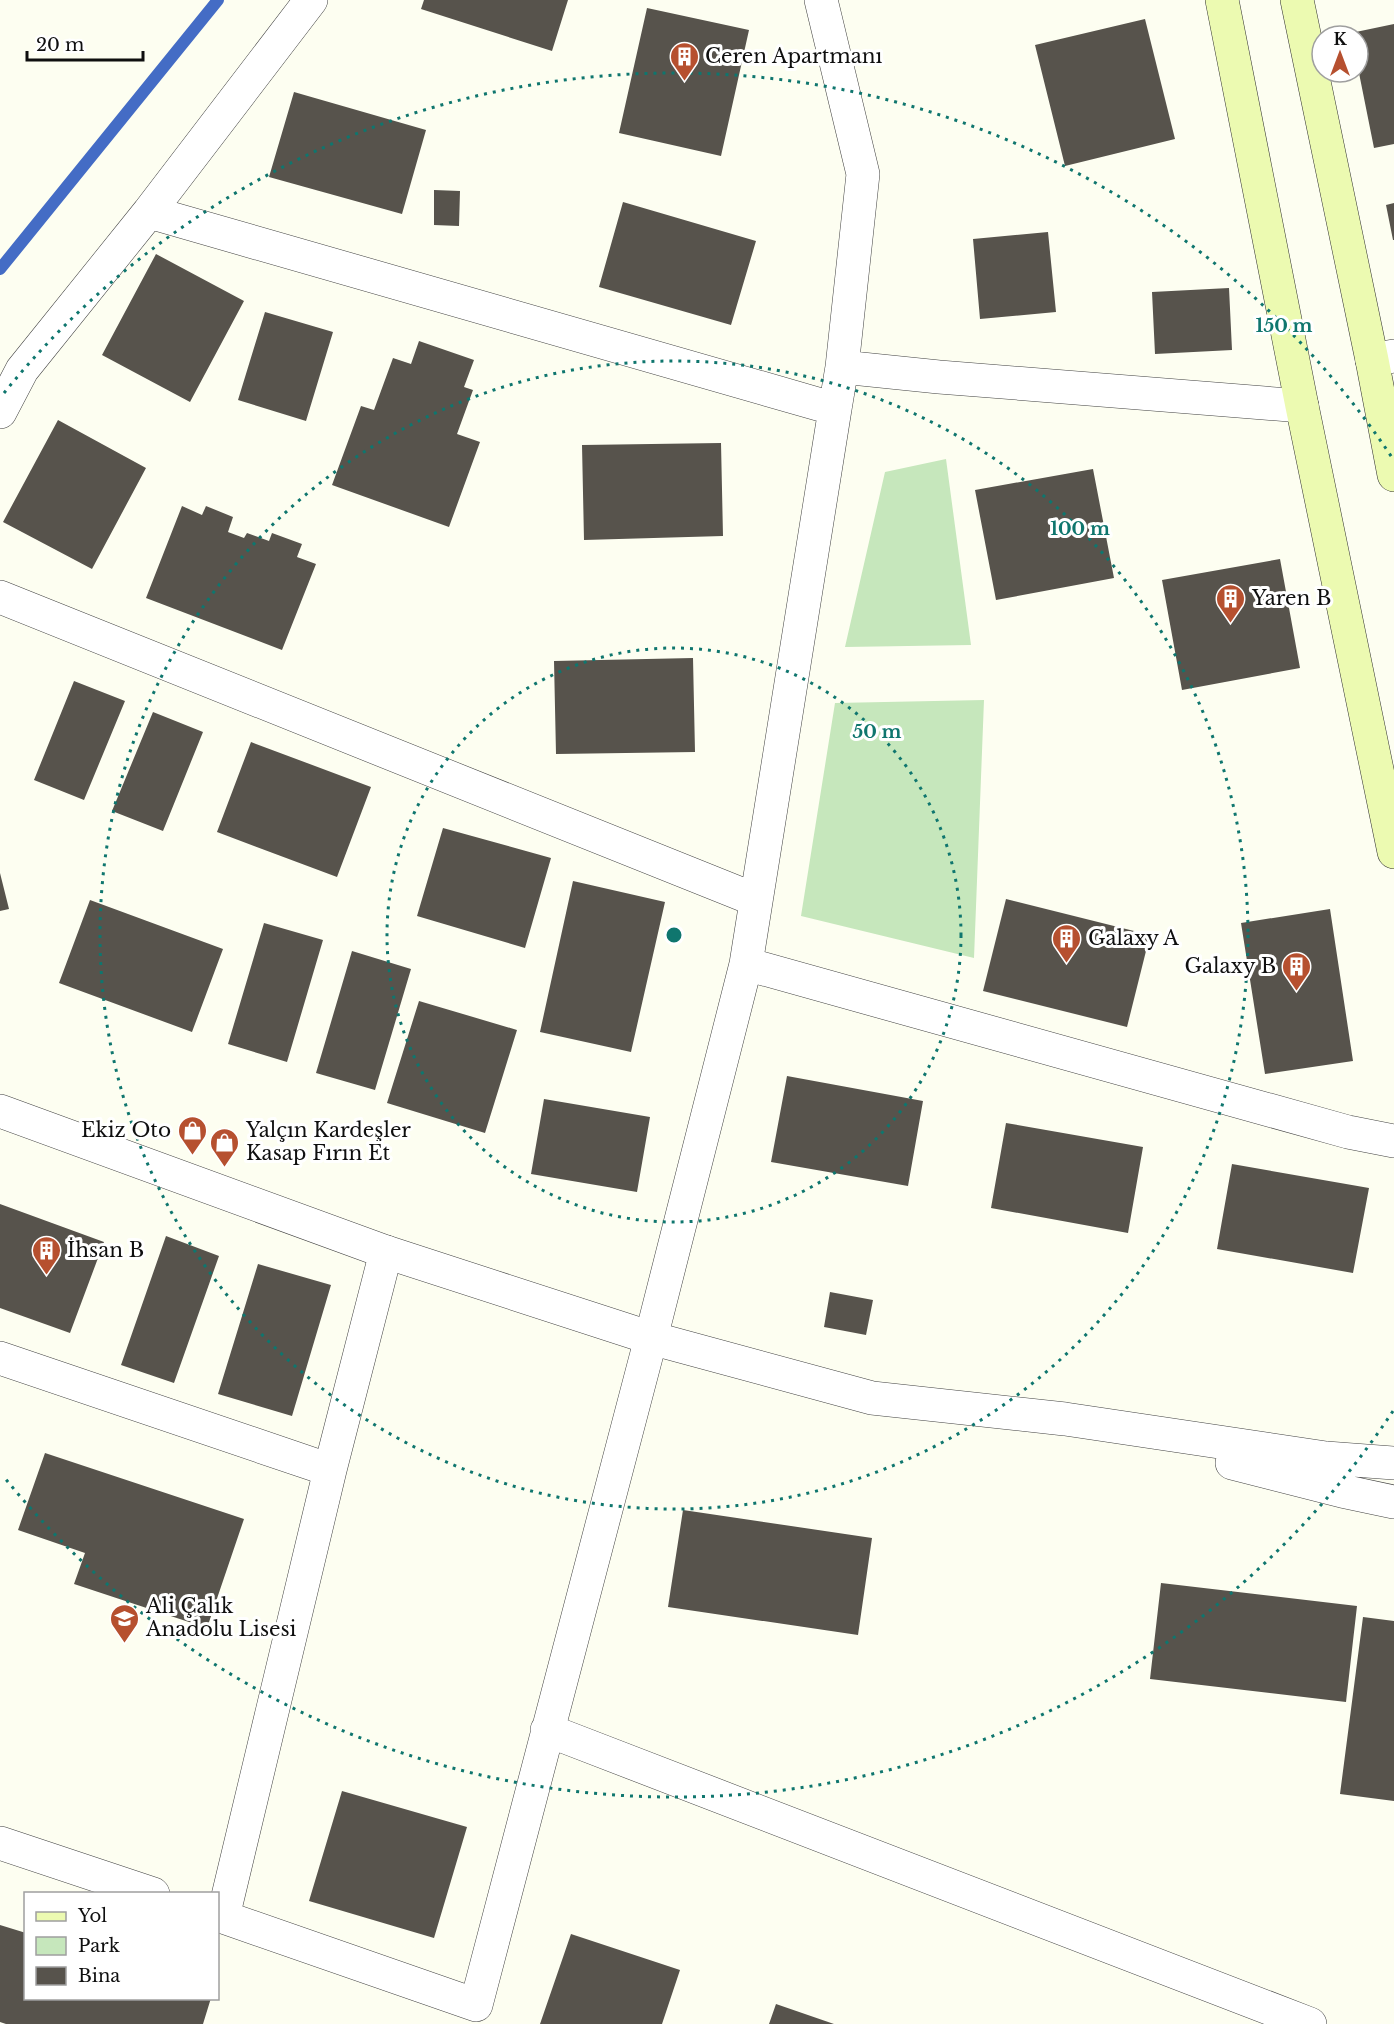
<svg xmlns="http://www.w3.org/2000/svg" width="1394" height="2024" viewBox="0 0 1394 2024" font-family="'Libre Baskerville',serif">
  <rect width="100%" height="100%" fill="#fdfef1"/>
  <path fill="#c6e7bc" d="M946 459 971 645 845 647 885 472Z
    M984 700 974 958 801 916 835 703Z"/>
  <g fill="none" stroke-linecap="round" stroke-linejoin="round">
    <path stroke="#446cc5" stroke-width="12" d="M0 269 218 0"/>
  </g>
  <path fill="#57534c" d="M424 0H568L552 51 421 9Z
    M647 8 749 30 721 156 619 133Z
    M1145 19 1175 139 1065 166 1035 45Z
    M1394 24V144L1374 148 1358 68V36H1351V33Z
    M294 92 426 130 402 214 269 177Z
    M434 190 460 191 459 226 434 225Z
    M623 202 756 241 731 325 599 287Z
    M1394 203V240H1393L1386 205Z
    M1048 232 1056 312 980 319 973 239Z
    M156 254 244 301 190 402 102 355Z
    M1229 288 1232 350 1155 354 1152 292Z
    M265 312 333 332 306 421 238 400Z
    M419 341 474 360 464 387 473 390 457 434 480 442 449 527 332 485 361 406 374 410 393 358 411 364Z
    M58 420 146 468 92 569 3 522Z
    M721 443 723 536 584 540 582 445Z
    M1093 469 1114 578 996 600 975 490Z
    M182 506 202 515 206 506 233 517 228 532 244 538 247 533 269 541 272 533 302 544 297 557 316 564 282 650 146 598Z
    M1280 559 1300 668 1182 690 1162 580Z
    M693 658 695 752 556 754 554 661Z
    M74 681 125 701 84 800 34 780Z
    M153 712 203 732 163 831 112 811Z
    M251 742 371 787 337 877 217 832Z
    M443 828 551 858 525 948 417 916Z
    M0 873 9 909 0 911Z
    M573 881 665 902 631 1052 540 1032Z
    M1006 899 1150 935 1127 1027 983 991Z
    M90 900 223 949 192 1032 59 983Z
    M1330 909 1353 1061 1265 1074 1241 923Z
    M264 923 323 940 287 1062 228 1044Z
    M352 951 411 969 375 1090 316 1073Z
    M419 1001 517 1030 485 1133 387 1103Z
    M787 1076 923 1101 908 1186 771 1162Z
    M544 1099 650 1117 637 1192 531 1174Z
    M1006 1123 1143 1147 1128 1233 991 1208Z
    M1232 1164 1369 1188 1353 1273 1217 1249Z
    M0 1204 104 1242 70 1333 0 1308Z
    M166 1236 219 1256 174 1383 121 1365Z
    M258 1264 331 1285 292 1416 218 1394Z
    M830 1292 873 1300 866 1335 824 1327Z
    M45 1453 244 1519 207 1628 74 1584 85 1553 18 1530Z
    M683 1510 872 1538 858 1635 668 1607Z
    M1161 1583 1357 1606 1346 1702 1150 1679Z
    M1363 1617 1394 1621V1801L1340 1794Z
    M342 1791 467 1827 434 1938 309 1901Z
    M0 1925 26 1933V1998H211L203 2024H6L0 2022Z
    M571 1934 680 1970 662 2024H540Z
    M776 2004 834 2024H769Z"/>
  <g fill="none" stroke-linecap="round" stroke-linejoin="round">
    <defs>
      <path id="minor" d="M821 0 863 174 842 367
        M149 212 835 409 842 367 939 377 1302 406
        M1372 360 1394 356
        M0 412 22 370 149 212 311 0
        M0 597 756 900
        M746 964 1348 1132 1394 1141
        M0 1358 330 1470
        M547 1730 1310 2024
        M0 1843 153 1894
        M218 1915 223 1917 330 1470 386 1252
        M223 1917 476 2005 651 1338 746 964 835 409"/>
      <path id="tertiary" d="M0 1111 386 1252 651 1338 872 1398 1065 1419 1326 1458 1394 1463
        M1232 1463 1342 1491 1394 1502"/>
      <path id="secondary" d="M1222 0 1302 406 1394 852
        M1297 0 1372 360 1394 475"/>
    </defs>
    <use href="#minor" stroke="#424242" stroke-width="34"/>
    <use href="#tertiary" stroke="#424242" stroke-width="34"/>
    <use href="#secondary" stroke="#313131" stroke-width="34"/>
    <use href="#minor" stroke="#fff" stroke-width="33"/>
    <use href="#tertiary" stroke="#fff" stroke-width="33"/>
    <use href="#secondary" stroke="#ecfab1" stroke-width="33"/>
  </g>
  <g fill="none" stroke="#0f766e" stroke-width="3" stroke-dasharray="3 6">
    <circle cx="674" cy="935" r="287"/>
    <circle cx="674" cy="935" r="574"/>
    <path d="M1393 1411A862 862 0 0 1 4 1477M4 393A862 862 0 0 1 1393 459"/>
  </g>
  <defs>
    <symbol id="building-pin" viewBox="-11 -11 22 30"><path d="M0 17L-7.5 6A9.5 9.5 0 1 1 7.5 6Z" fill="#b6502f" stroke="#fff"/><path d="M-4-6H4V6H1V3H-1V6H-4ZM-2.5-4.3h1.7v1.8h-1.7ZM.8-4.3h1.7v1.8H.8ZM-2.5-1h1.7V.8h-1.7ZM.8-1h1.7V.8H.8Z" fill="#fff"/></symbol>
    <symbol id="shop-pin" viewBox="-11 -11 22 30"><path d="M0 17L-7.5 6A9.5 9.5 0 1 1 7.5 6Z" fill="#b6502f" stroke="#fff"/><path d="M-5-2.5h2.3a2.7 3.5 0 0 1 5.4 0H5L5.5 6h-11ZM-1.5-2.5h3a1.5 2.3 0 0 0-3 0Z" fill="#fff"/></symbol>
    <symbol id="school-pin" viewBox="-11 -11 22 30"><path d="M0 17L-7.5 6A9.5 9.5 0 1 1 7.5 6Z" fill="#b6502f" stroke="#fff"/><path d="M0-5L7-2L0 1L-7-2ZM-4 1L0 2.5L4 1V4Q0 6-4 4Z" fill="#fff"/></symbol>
  </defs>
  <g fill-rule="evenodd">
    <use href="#building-pin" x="668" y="40" width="33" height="45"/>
    <use href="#building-pin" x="1214" y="582" width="33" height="45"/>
    <use href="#building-pin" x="1050" y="922" width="33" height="45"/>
    <use href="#building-pin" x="1280" y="950" width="33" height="45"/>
    <use href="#shop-pin" x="176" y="1114" width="33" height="45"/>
    <use href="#shop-pin" x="208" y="1126" width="33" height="45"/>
    <use href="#building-pin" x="30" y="1234" width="33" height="45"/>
    <use href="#school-pin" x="108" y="1602" width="33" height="45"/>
  </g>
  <g text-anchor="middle" stroke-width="6" stroke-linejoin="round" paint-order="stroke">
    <g font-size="20" fill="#0f0f0f" stroke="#fff" text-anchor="start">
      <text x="705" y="63">Ceren Apartmanı</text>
      <text x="1252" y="605">Yaren B</text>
      <text x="1088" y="945">Galaxy A</text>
      <text x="1276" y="973" text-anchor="end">Galaxy B</text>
      <text x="171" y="1137" text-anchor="end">Ekiz Oto</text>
      <text x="246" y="1137">Yalçın Kardeşler<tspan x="246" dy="23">Kasap Fırın Et</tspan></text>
      <text x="67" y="1257">İhsan B</text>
      <text x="146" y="1613">Ali Çalık<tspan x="146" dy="23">Anadolu Lisesi</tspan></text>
    </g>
  </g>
  <circle cx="674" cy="935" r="9" fill="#0f766e" stroke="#fff" stroke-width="3"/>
  <g font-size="18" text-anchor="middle" font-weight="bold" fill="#0f766e" stroke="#fff" stroke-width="6" stroke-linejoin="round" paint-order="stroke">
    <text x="1284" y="332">150 m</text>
    <text x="1080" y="535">100 m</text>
    <text x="877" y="738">50 m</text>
  </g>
  <rect x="24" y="1892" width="195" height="108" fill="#ffffff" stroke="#9f9f9f" stroke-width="1.5"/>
  <rect x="36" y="1912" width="30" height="9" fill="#ecfab1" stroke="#9f9f9f" stroke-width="1.5"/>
  <text x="78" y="1922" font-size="18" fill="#0f0f0f">Yol</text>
  <rect x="36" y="1937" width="30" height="18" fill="#c6e7bc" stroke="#9f9f9f" stroke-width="1.5"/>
  <text x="78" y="1952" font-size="18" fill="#0f0f0f">Park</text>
  <rect x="36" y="1967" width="30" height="18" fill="#57534c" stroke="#9f9f9f" stroke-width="1.5"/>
  <text x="78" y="1982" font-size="18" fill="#0f0f0f">Bina</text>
  <g transform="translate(1340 54)"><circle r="28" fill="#ffffff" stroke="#9f9f9f" stroke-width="1.5"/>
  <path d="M0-4.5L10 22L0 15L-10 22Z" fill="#b6502f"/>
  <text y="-9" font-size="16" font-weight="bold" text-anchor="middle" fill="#0f0f0f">K</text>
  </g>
  <path d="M27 51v9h116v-9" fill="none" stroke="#0f0f0f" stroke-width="3"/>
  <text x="36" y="51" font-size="18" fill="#0f0f0f" stroke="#ffffff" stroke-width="4.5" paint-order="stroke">20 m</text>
</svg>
